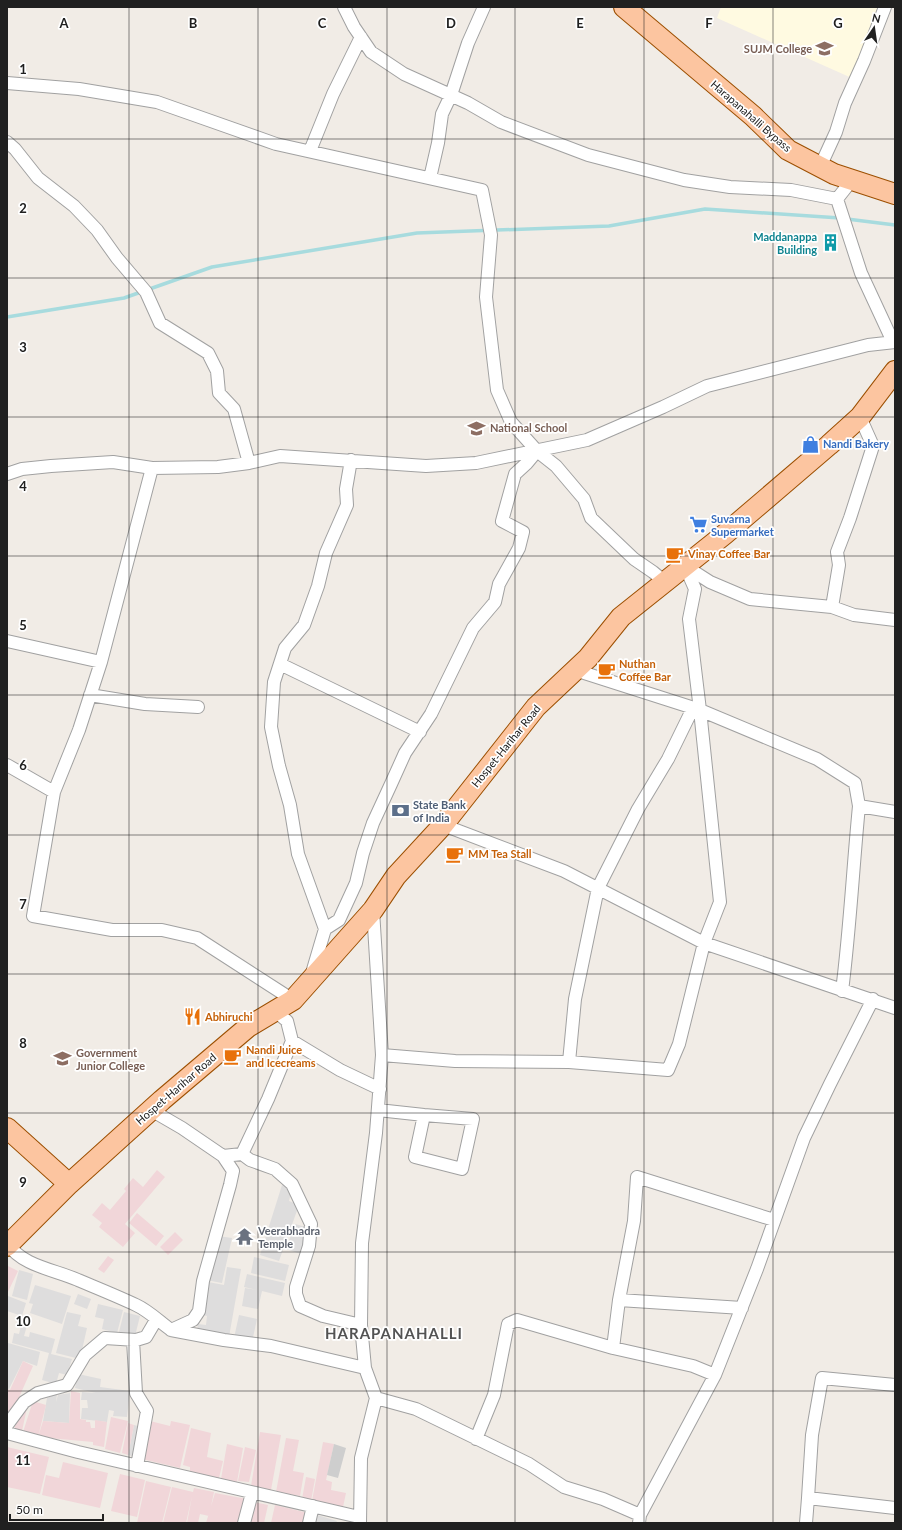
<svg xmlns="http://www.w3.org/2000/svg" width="902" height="1530" viewBox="0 0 902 1530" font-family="Lato,sans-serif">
  <rect width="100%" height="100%" fill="#f1ece6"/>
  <path fill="#dedddd" d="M282 1185 292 1188 289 1201 299 1205 279 1261 260 1255Z
    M295 1224 309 1228 307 1241 298 1238 308 1242 304 1255 286 1249Z
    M218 1236 232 1238 222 1283 206 1280Z
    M254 1257 289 1265 285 1281 251 1273Z
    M227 1267 241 1269 229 1337 197 1331 198 1324 206 1325 207 1316 197 1313 203 1281 224 1285Z
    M19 1270 33 1274 27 1300 12 1296Z
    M247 1274 285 1283 282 1296 262 1291 258 1309 242 1306 245 1288 257 1290 244 1287Z
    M35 1285 71 1296 62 1324 30 1313 33 1304 29 1303Z
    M78 1294 91 1299 87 1309 74 1304Z
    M8 1296 26 1303 22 1316 7 1311Z
    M98 1304 123 1310 117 1333 102 1329 104 1319 95 1317Z
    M67 1312 81 1315 78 1326 87 1328 80 1359 56 1353Z
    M124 1312 140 1316 135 1336 119 1332Z
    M239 1315 257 1319 252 1342 234 1338Z
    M22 1321 28 1322 24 1336 29 1337 30 1332 55 1339 51 1354 72 1359 67 1375 59 1373 56 1384 42 1380 49 1353 12 1343 14 1333 19 1334Z
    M8 1343 40 1352 37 1366 23 1361 9 1389 7 1388Z
    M78 1374 101 1379 100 1387 130 1391 127 1417 113 1416 114 1411 109 1410 107 1422 81 1419 82 1408H91H88L87 1400H81L82 1392 96 1393 75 1388Z
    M70 1393 69 1423 43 1421 47 1398 57 1394 56 1402 58 1395Z
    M134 1425 142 1427 136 1457 128 1455Z
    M314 1514 337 1521 336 1523H313Z"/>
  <path fill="#f1d6d9" d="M157 1170 165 1177 125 1224 135 1233 123 1247 99 1227 102 1223 92 1215 102 1203 110 1210 126 1191 124 1189 133 1178 143 1187Z
    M137 1213 164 1236 156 1246 129 1223Z
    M175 1232 183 1240 168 1255 160 1247Z
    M108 1256 114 1260 104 1273 98 1269Z
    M8 1266 18 1271 7 1294V1269Z
    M23 1361 33 1366 8 1422 7 1389 10 1390Z
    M71 1391 80 1393V1419L86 1420V1422H90L91 1428H95V1420L107 1422 104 1447 93 1445V1442L38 1437 43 1421 69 1423Z
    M33 1401 46 1405 38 1437 23 1432Z
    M28 1403 22 1431 14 1430 18 1414Z
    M111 1417 128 1421 120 1453 105 1449Z
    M150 1421 170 1426 171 1421 190 1425 180 1468 142 1459Z
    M128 1423 134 1425 128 1455 122 1453Z
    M191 1428 211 1433 207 1457 223 1461 219 1478 190 1472V1467L183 1465Z
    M260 1432 281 1435 271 1490 251 1486Z
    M286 1438 299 1440 293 1471 304 1473 300 1496 276 1492Z
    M323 1442 334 1444 326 1480 332 1482 331 1490 346 1493 343 1507 312 1501Z
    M227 1444 243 1448 237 1482 221 1479Z
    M7 1447 49 1457 40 1494 7 1487Z
    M245 1447 256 1450 249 1482 238 1481Z
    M63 1462 108 1473 100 1508 42 1495 46 1475 59 1478Z
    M120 1474 145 1480 137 1517 111 1511Z
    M306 1477 315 1479 311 1501 302 1499Z
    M146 1481 171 1487 162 1523H137Z
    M172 1487 193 1492 194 1488 214 1492 209 1516 200 1514 198 1523H187L192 1496 186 1523H163Z
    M215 1493 247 1499 240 1523H206Z
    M254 1502 268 1505 264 1523H248Z
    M275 1505 308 1513 306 1523H271Z"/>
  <path fill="#fffae1" d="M721 7H881L854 79 717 18Z"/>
  <path fill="#cecece" d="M334 1444 346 1448 338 1478 327 1475Z"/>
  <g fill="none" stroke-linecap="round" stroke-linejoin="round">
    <path stroke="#a7dbde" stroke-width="3.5" d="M847 219 895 225
      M7 317 124 298 212 267 417 233 609 226 705 209 840 218"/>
    <defs>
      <path id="street" d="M344 7 354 27 371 52 404 74 468 103 501 122 588 155 684 180 730 187 791 190 837 199 852 180
        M7 83 79 89 157 102 276 144 482 190 491 235 486 297 497 390 511 422 537 451 527 463 515 474 502 521 523 532 519 548 499 584 495 602 473 628 431 714 405 753 391 784 373 823 363 853 356 883 339 920 325 929
        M7 142 15 149 38 178 74 206 97 230 117 258 146 292 160 323 208 353 217 371 219 393 234 409 249 463
        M310 151 333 94 361 37
        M820 167 836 132 845 103 864 61 885 7
        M430 178 438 143 442 114 451 95 468 43 484 7
        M837 199 861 273 893 342
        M537 451 556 466 584 499 591 518 634 559 653 572 665 582
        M7 474 22 469 51 466 113 462 152 468 218 467 249 463 280 456 426 466 476 463 587 440 663 407 707 386 868 345 895 342
        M832 607 839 565 837 552 850 518 873 446 860 417
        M7 641 101 662
        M280 664 420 732
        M575 670 700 710 817 759 855 783 859 806 895 812
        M90 695 145 704 198 707
        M7 765 54 792 33 916 112 930H162L197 938 293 1000
        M54 792 79 730 101 662 152 468
        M443 825 564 871 704 943 895 1008
        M312 973 325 929 298 854 290 805 279 766 271 727 274 682 285 648 304 625 318 586 326 553 347 505 346 489 351 460
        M842 991C850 929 853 867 859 806
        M292 1041 340 1070 380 1089
        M382 1055 455 1061 569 1062 668 1070 679 1044 704 943 720 902 700 710 689 619 695 589 685 566 710 582 750 599 832 607 854 615 895 620
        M569 1062 575 999 598 888 638 809 668 759 693 708
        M151 1110 182 1128 223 1156 242 1154 268 1099 292 1041 287 1021 274 1010
        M378 1110 424 1115 473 1119 462 1169 415 1157 424 1115
        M242 1154 250 1160 275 1169 292 1184 311 1224 309 1246 296 1287V1294L300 1306 323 1316 361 1325
        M8 1244C22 1266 56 1270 78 1280 97 1288 117 1296 136 1305 149 1311 160 1322 171 1330L193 1320 199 1311 203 1281 230 1185 233 1171 223 1156
        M619 1300 634 1221 637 1177 774 1220
        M171 1330 224 1340 271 1346 365 1368
        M133 1340 136 1393 147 1411 137 1466
        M613 1348 619 1300 742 1308
        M376 1398 416 1409 529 1464 564 1487 603 1499 640 1515
        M7 1425 24 1402 38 1393 67 1385 85 1355 105 1338 136 1340 146 1337 156 1320
        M7 1433 78 1452 359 1517
        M476 1439 494 1395 508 1324 517 1320 613 1348 693 1366 715 1375
        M808 1498 812 1435 822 1378 895 1385
        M244 1523 252 1493
        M309 1523 313 1506
        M360 1523 361 1458 376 1398 365 1368 361 1325 362 1243 376 1133 382 1055 373 910
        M639 1523 640 1515 715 1375 757 1269 804 1138 830 1084 873 999
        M806 1523 808 1498 895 1508"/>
      <path id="primary" d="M624 7 753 116 788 150 834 174 895 194
        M7 1128 69 1184
        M7 1246 69 1184 162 1100 248 1027 293 1000 373 910 396 876 443 825 536 707 588 658 621 617 725 534 829 445 860 417 895 371"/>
    </defs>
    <use href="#street" stroke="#a1a1a1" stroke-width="14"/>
    <use href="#primary" stroke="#9c4f00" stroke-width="22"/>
    <use href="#street" stroke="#fff" stroke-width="12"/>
    <use href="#primary" stroke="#fcc5a0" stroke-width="20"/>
  </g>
  <path fill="none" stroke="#202020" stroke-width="1" stroke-opacity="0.55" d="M129 7V1523M258 7V1523M387 7V1523M515 7V1523M644 7V1523M773 7V1523M7 139H895M7 278H895M7 417H895M7 556H895M7 695H895M7 835H895M7 974H895M7 1113H895M7 1252H895M7 1391H895"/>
  <defs>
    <symbol id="university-bare" viewBox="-9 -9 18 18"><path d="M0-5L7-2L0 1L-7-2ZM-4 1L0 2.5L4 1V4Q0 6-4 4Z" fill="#8d6e63" stroke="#fff" stroke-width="2.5" paint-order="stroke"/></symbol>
    <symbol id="building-bare" viewBox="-9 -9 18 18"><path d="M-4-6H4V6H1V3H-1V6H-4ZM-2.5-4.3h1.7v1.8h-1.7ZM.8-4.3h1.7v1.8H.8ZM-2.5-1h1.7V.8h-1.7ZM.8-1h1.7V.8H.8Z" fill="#0f9aa8" stroke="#fff" stroke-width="2.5" paint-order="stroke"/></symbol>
    <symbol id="school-bare" viewBox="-9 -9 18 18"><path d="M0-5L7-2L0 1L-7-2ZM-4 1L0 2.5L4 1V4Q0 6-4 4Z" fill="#8d6e63" stroke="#fff" stroke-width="2.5" paint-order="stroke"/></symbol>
    <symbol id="shop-bare" viewBox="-9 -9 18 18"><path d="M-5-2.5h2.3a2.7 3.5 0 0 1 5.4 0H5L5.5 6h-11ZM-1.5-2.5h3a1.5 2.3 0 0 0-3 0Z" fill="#3f7fe0" stroke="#fff" stroke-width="2.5" paint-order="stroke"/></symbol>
    <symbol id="supermarket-bare" viewBox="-9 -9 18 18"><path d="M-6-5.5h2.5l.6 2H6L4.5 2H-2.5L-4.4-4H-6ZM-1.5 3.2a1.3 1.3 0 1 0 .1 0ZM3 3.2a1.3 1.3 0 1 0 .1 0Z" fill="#3f7fe0" stroke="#fff" stroke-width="2.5" paint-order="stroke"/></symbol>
    <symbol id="cafe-bare" viewBox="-9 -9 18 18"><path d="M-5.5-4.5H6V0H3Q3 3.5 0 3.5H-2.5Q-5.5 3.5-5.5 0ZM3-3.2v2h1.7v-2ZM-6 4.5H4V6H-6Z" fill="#e8710a" stroke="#fff" stroke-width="2.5" paint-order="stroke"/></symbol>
    <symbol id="bank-bare" viewBox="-9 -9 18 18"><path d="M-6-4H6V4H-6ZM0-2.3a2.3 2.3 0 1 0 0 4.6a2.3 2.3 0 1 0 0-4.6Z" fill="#5c6f8a" stroke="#fff" stroke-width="2.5" paint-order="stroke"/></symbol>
    <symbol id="restaurant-bare" viewBox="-9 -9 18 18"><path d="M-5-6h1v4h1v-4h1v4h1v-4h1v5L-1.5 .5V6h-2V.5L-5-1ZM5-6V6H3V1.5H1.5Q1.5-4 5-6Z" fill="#e8710a" stroke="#fff" stroke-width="2.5" paint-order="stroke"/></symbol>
    <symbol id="temple-bare" viewBox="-9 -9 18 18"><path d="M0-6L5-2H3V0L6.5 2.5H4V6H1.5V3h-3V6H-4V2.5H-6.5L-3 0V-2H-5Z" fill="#6b7280" stroke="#fff" stroke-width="2.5" paint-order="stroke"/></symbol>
  </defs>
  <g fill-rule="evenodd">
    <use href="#university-bare" x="812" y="36" width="25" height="25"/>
    <use href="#building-bare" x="818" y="230" width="25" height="25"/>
    <use href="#school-bare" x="464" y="416" width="25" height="25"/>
    <use href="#shop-bare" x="798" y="432" width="25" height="25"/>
    <use href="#supermarket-bare" x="686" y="512" width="25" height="25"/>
    <use href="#cafe-bare" x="662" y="542" width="25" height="25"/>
    <use href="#cafe-bare" x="594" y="658" width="25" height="25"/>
    <use href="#bank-bare" x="388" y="798" width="25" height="25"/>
    <use href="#cafe-bare" x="442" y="842" width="25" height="25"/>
    <use href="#restaurant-bare" x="180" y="1004" width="25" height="25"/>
    <use href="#cafe-bare" x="220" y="1044" width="25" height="25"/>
    <use href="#university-bare" x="50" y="1046" width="25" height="25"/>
    <use href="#temple-bare" x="232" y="1224" width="25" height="25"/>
  </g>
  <g text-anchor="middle" stroke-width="3.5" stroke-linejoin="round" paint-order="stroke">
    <g font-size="11" font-weight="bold" fill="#785e54" stroke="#fff" text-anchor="start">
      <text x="812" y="53" text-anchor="end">SUJM College</text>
      <text x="490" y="432">National School</text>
      <text x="76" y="1057">Government<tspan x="76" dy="13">Junior College</tspan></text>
    </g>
    <g font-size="11" fill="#202020" stroke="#fff">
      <text transform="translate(751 116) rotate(41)" y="4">Harapanahalli Bypass</text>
      <text transform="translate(506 746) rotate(-51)" y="4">Hospet-Harihar Road</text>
      <text transform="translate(176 1089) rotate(-41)" y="4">Hospet-Harihar Road</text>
    </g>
    <g font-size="11" font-weight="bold" fill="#0d838f" stroke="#fff" text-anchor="end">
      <text x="817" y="241">Maddanappa<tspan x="817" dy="13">Building</tspan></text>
    </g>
    <g font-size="11" font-weight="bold" fill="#366cbe" stroke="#fff" text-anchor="start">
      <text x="823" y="448">Nandi Bakery</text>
      <text x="711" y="523">Suvarna<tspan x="711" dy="13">Supermarket</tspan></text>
    </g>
    <g font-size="11" font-weight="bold" fill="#c56008" stroke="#fff" text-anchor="start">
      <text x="688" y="558">Vinay Coffee Bar</text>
      <text x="619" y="668">Nuthan<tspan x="619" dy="13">Coffee Bar</tspan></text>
      <text x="468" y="858">MM Tea Stall</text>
      <text x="205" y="1021">Abhiruchi</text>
      <text x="246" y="1054">Nandi Juice<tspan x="246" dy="13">and Icecreams</tspan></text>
    </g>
    <g font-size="11" font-weight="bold" fill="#4e5e75" stroke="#fff" text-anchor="start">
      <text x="413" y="809">State Bank<tspan x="413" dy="13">of India</tspan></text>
    </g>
    <g font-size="11" font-weight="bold" fill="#5b616d" stroke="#fff" text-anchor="start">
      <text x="258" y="1235">Veerabhadra<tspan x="258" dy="13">Temple</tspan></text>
    </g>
    <g font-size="15" font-weight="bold" letter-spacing="1" fill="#535353" stroke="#fff">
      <text x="394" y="1339">HARAPANAHALLI</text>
    </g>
  </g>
  <g font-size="13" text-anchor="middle" font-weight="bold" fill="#202020" stroke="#fff" stroke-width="3.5" stroke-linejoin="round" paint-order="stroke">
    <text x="64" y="28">A</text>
    <text x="193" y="28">B</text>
    <text x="322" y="28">C</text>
    <text x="451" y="28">D</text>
    <text x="580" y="28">E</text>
    <text x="709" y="28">F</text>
    <text x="838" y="28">G</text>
    <text x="23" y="74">1</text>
    <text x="23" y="213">2</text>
    <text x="23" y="352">3</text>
    <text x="23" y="491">4</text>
    <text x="23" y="630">5</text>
    <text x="23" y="770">6</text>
    <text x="23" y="909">7</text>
    <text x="23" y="1048">8</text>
    <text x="23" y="1187">9</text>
    <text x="23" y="1326">10</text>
    <text x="23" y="1465">11</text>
  </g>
  <rect width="902" height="1530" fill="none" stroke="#202020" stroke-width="16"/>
  <g transform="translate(874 28) rotate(13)" stroke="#ffffff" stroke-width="3" paint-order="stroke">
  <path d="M0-3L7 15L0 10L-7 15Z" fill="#202020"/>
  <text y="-6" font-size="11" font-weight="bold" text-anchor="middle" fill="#202020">N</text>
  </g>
  <path d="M10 1514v6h93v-6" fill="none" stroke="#202020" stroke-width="2"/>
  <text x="16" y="1514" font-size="12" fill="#202020" stroke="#ffffff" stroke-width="3" paint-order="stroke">50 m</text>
</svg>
